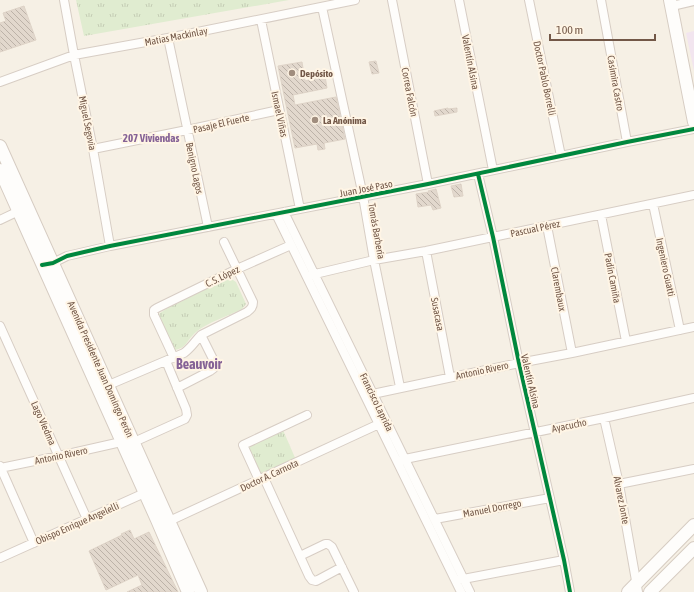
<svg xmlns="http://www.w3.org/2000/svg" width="694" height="592" viewBox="0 0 694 592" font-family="'Asap Condensed',sans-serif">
  <defs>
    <pattern id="park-tufts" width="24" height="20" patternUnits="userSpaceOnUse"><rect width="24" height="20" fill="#e0ecd0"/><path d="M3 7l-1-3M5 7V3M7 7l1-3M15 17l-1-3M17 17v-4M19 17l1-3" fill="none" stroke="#c4ccb4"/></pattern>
    <pattern id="building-back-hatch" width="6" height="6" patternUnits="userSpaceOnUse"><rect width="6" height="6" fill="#e2d8cd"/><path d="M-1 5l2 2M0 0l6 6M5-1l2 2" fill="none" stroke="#bcb2a8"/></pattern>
  </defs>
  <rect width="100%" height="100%" fill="#f6f0e5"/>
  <path fill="#f2e5ef" d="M694 31V71L686 33Z"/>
  <path fill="url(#park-tufts)" d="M76 0H289L84 36Z
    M227 278H230L236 282 246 304 242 309C228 316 203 324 193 335 186 342 186 348 175 350L158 316 160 313 166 309Z
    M283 430 296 460 262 476 248 446Z"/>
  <path fill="url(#building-back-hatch)" stroke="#ded3c7" d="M24 6 36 40 0 52V23L6 21 3 13Z
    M376 61 379 73 372 74 369 62Z
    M302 62 305 81 325 76 327 88 293 95 295 105 336 97 345 139 324 143 325 149 318 150 317 144 295 148 278 66Z
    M448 108V109L457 108V112L435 116 434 111Z
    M461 184 463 196 454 197 451 186Z
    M436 189 441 208 433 210 431 205 418 207 416 194 429 192 428 191Z
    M130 530 134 539 149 532 178 592H127L142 585 138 575 106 590 89 551 122 535 121 534Z"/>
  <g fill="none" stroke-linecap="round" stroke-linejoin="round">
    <defs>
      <path id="street" d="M64 0 74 55 93 149 110 246
        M392 0 428 184
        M459 0 493 170
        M529 0 561 156
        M601 0 627 142
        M672 6 694 1
        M322 7 363 196 374 260 400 387
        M261 20 300 209
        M168 38 208 227
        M0 82 74 55 168 38 355 0
        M93 149 187 130 279 110
        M478 174 493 237 519 363 564 560 570 592
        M653 204 680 330
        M284 212 470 592
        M276 214 461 592
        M601 215 626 341
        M0 220 23 209
        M547 226 572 353
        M426 251 450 377
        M49 264 53 263 67 256 110 246 428 184 627 142 694 129
        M311 275 374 260 426 251 694 195
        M0 326 87 519
        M174 358 154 315V310L157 308 237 269 291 245
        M104 387 184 353C192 347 195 341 201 335L247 312C251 309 253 307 253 302L224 242
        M177 388 210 371 214 368V361L201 335
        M368 395 519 363 572 353 694 327
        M604 418 619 484 638 592
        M400 461 405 459 604 418 694 398
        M0 466 34 543
        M0 468 59 456 121 442H134L185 419 187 415 186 409 166 361
        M264 478 309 576 312 580 316 581 342 567
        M259 480 243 445 307 415
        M619 484 694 469
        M435 519 550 498
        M165 523 379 424
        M300 556 325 544H328L332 547 354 592
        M0 558 149 491
        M458 580 564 560"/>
      <path id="secondary" d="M670 0 694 122
        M0 146 201 592
        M0 170 157 520 188 592
        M628 592 694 525
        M650 592 694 548"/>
    </defs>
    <use href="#street" stroke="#d7cdc4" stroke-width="10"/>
    <use href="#secondary" stroke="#d6ccc2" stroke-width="14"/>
    <use href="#street" stroke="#fefdfb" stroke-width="8"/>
    <use href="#secondary" stroke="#fefdfb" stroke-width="12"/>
    <defs>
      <path id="cycleway" d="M478 174 493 237 519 363 564 560 570 592
        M42 265 53 263 67 256 110 246 428 184 627 142 694 129"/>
    </defs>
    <use href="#cycleway" stroke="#fff5e5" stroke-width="6"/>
    <use href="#cycleway" stroke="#00873e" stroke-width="4"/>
  </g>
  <g fill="#a08d7e" stroke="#fff5e5" stroke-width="1.5">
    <circle cx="292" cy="73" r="4"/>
    <circle cx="315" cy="120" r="4"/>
  </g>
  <g text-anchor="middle" stroke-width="4" stroke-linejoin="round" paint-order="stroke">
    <g font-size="10" fill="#725747" stroke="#fff5e5">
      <text transform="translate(176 36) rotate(-11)" y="4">Matias Mackinlay</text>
      <text transform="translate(471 62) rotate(79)" y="4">Valentín Alsina</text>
      <text transform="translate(545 78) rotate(78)" y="4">Doctor Pablo Borrelli</text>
      <text transform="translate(616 83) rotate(80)" y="4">Casimira Castro</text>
      <text transform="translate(410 92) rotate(79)" y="4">Correa Falcón</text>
      <text transform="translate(280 114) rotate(78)" y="4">Ismael Viñas</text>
      <text transform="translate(88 123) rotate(79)" y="4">Miguel Segovia</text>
      <text transform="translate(221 123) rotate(-13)" y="4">Pasaje El Fuerte</text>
      <text transform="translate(195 168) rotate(78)" y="4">Benigno Lagos</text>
      <text transform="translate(366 188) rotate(-11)" y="4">Juan José Paso</text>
      <text transform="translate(535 228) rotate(-12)" y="4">Pascual Pérez</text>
      <text transform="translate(377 231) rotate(80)" y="4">Tomás Barbería</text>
      <text transform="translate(666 267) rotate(78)" y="4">Ingeniero Guatti</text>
      <text transform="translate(222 276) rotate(-26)" y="4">C. S. López</text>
      <text transform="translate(613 278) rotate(79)" y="4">Padín Camiña</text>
      <text transform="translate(559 289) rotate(79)" y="4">Clarembaux</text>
      <text transform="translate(438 314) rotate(79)" y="4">Susacasa</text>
      <text transform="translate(101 369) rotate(66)" y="4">Avenida Presidente Juan Domingo Perón</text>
      <text transform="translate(482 370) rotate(-12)" y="4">Antonio Rivero</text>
      <text transform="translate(531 381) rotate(77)" y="4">Valentín Alsina</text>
      <text transform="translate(377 402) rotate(64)" y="4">Francisco Laprida</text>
      <text transform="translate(44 423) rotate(66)" y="4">Lago Viedma</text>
      <text transform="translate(569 425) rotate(-12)" y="4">Ayacucho</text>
      <text transform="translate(61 455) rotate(-12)" y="4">Antonio Rivero</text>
      <text transform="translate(269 475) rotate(-25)" y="4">Doctor A. Carnota</text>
      <text transform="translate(622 500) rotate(79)" y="4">Alvarez Jonte</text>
      <text transform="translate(492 508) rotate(-11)" y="4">Manuel Dorrego</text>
      <text transform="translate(77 523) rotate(-24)" y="4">Obispo Enrique Angelelli</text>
    </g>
    <g font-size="10" font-weight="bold" fill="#725747" stroke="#fff5e5" text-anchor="start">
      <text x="300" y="77">Depósito</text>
      <text x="323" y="124">La Anónima</text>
    </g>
    <g font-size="11" font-weight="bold" fill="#856296" stroke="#fff5e5">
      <text x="151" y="142">207 Viviendas</text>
    </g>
    <g font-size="14" font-weight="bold" fill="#856296" stroke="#fff5e5">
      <text x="199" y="369">Beauvoir</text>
    </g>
  </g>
  <path d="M550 34v6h105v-6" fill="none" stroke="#725747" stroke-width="2"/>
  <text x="556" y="34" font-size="12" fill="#725747" stroke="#fff5e5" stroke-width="3" paint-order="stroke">100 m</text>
</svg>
